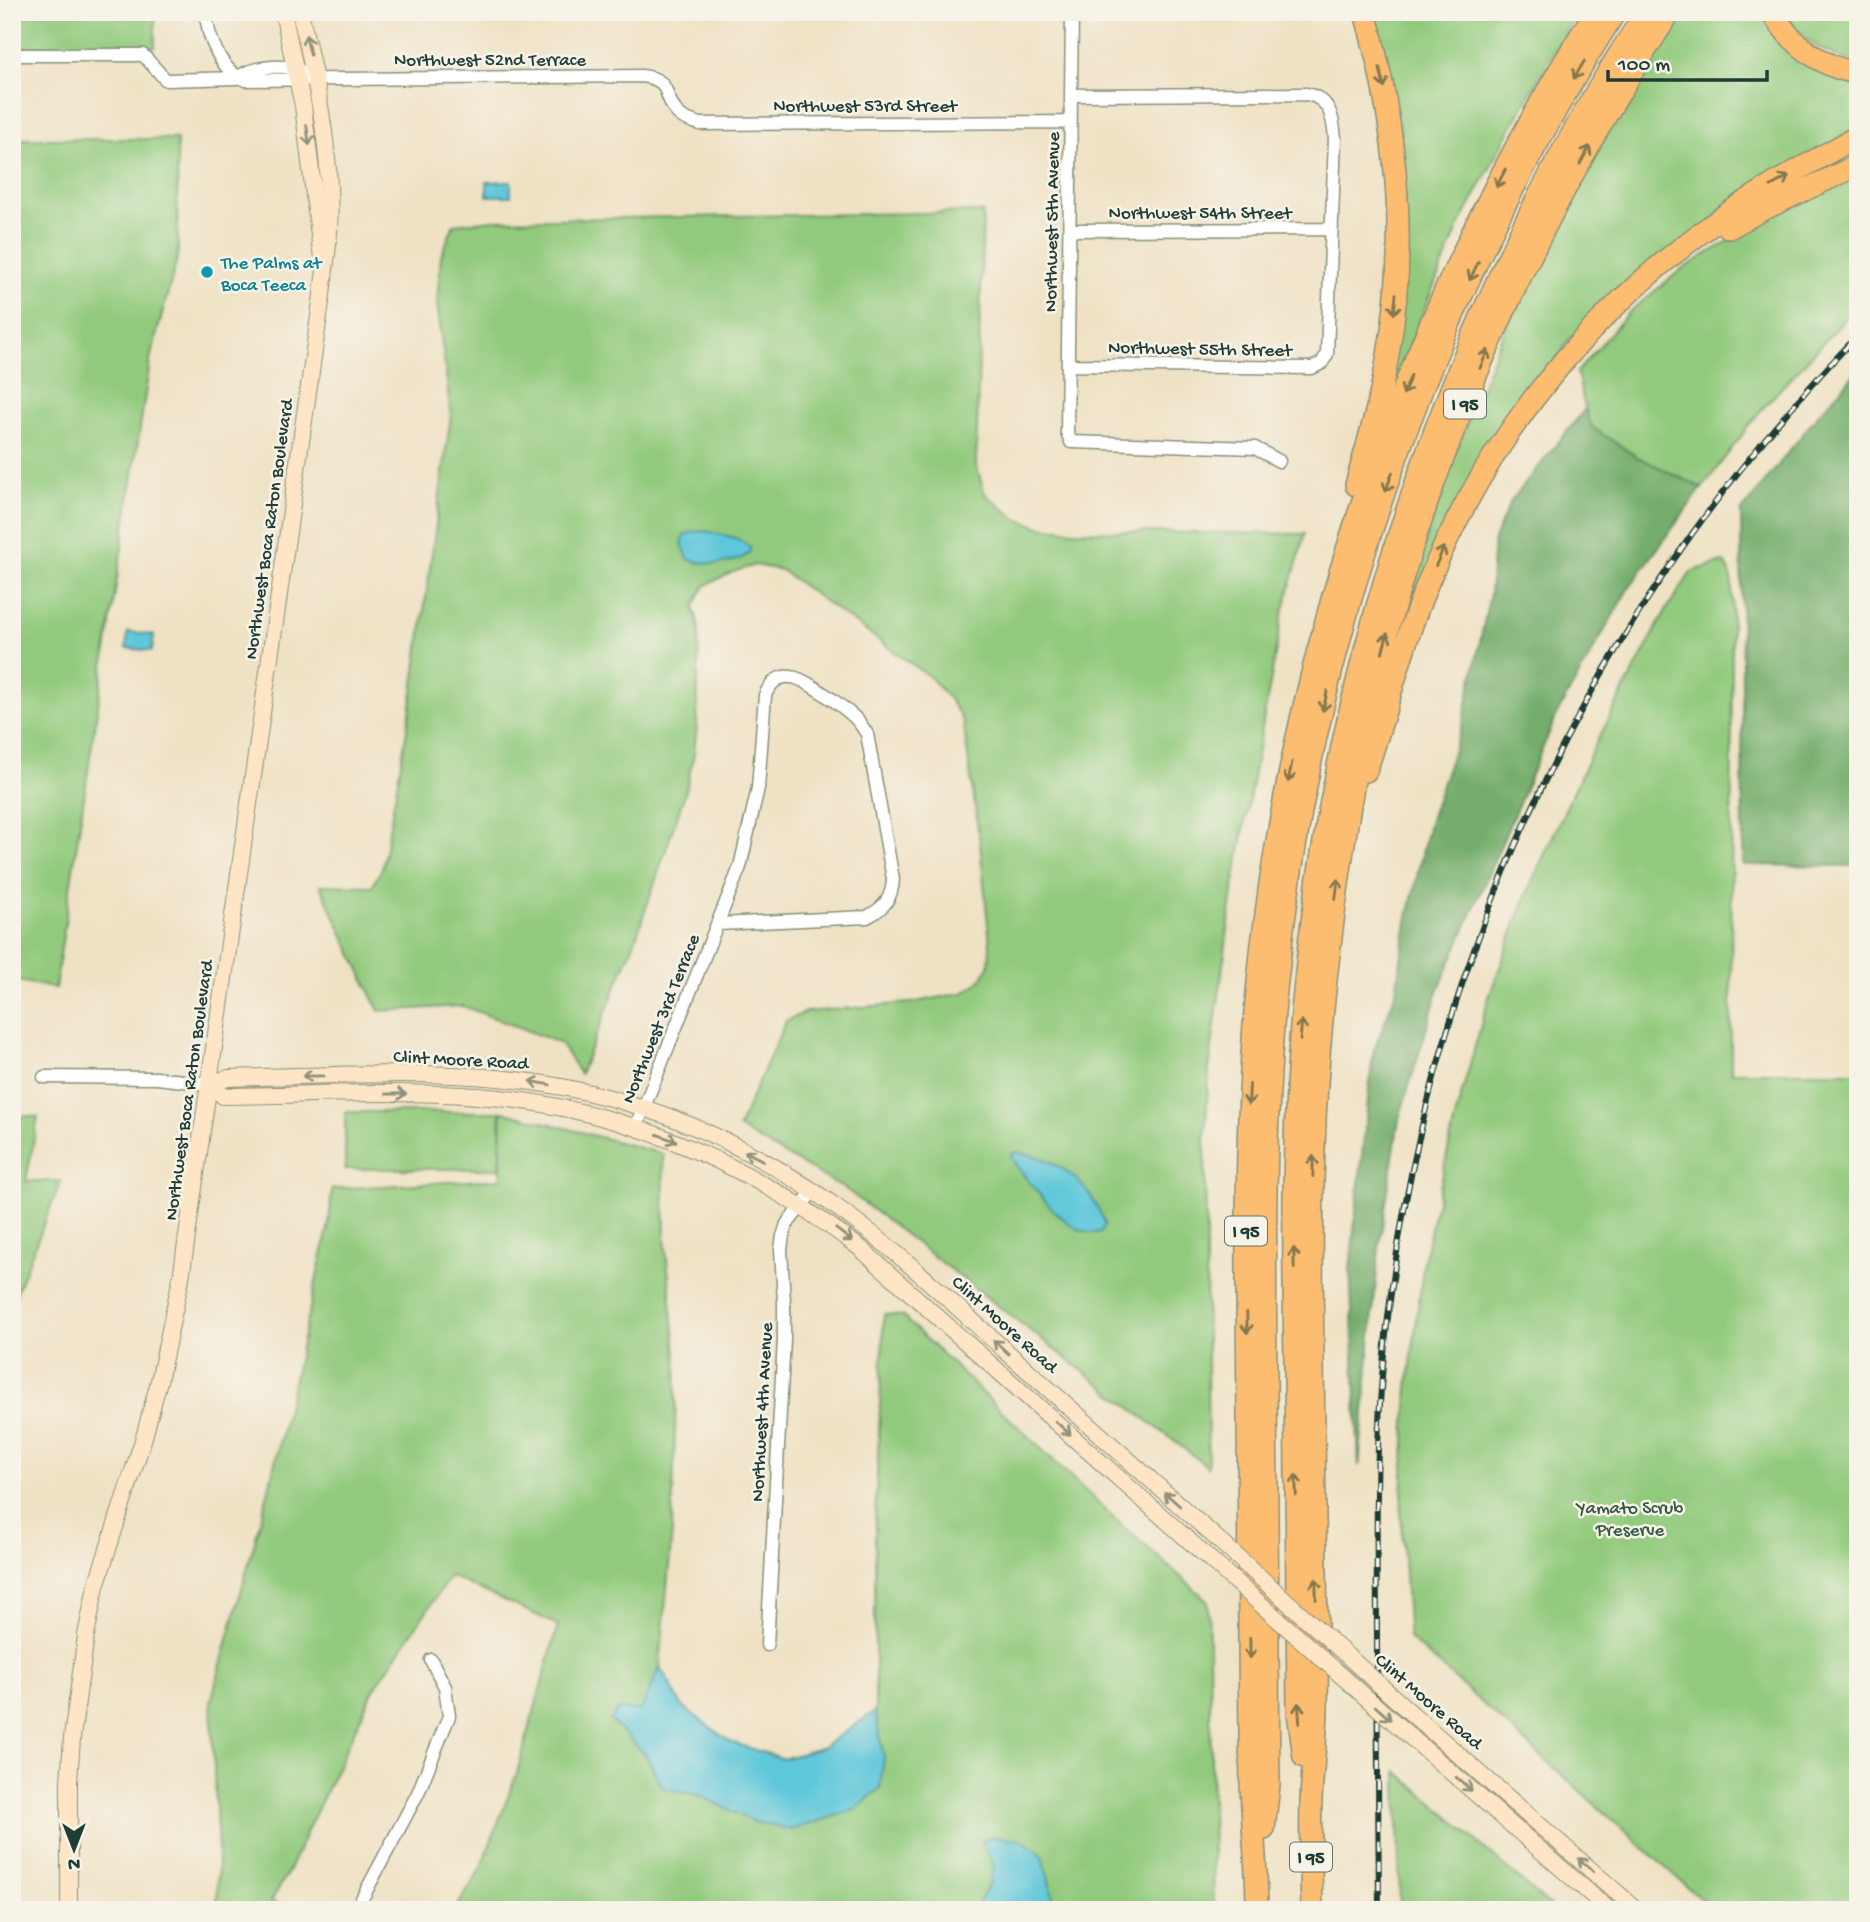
<svg xmlns="http://www.w3.org/2000/svg" width="1870" height="1922" viewBox="0 0 1870 1922" font-family="'Gochi Hand',sans-serif">
  <rect width="100%" height="100%" fill="#f7f3e8"/>
  <filter id="ink" filterUnits="userSpaceOnUse"><feTurbulence type="fractalNoise" baseFrequency=".0143" numOctaves="2"/><feDisplacementMap in="SourceGraphic" scale="14" xChannelSelector="R" yChannelSelector="G"/><feConvolveMatrix kernelMatrix="1 2 1 2 8 2 1 2 1" color-interpolation-filters="sRGB"/></filter>
  <filter id="wash" filterUnits="userSpaceOnUse"><feTurbulence type="fractalNoise" baseFrequency=".00686" numOctaves="4" result="noise"/><feDisplacementMap in="SourceGraphic" scale="28" xChannelSelector="R" yChannelSelector="G"/><feGaussianBlur stdDeviation="1.57" result="paint"/><feColorMatrix in="noise" values="0 0 0 0 0 0 0 0 0 0 0 0 0 0 0 0 0 1.4 0 .05"/><feComposite in="paint" operator="in"/></filter>
  <g filter="url(#wash)">
    <rect width="100%" height="100%" fill="#efe2c4"/>
    <path fill="#92ca7d" stroke="#588458" stroke-width="2" d="M12 12H155V47H12Z
      M1369 12H1578L1561 39 1500 148 1459 226 1421 317 1390 403 1384 400 1401 287Z
      M1678 12H1764L1858 80V127L1568 341 1416 594 1409 592 1448 470 1507 323 1629 89Z
      M1784 12H1858V62C1827 58 1800 37 1784 12Z
      M12 139H177L178 255 151 355 55 988 12 980Z
      M1858 176V305L1761 410 1702 488 1637 457 1592 427 1585 409 1577 372 1628 313 1682 269 1774 214Z
      M983 212 976 465 985 494 1017 519 1040 527 1074 531 1305 534 1282 616 1234 884 1209 1069 1205 1140 1208 1467 847 1190 738 1128 786 1021 806 1012 911 1003 963 993 979 982 989 966 990 945 980 843 963 721 950 700 931 678 781 570 755 565 733 572 706 585 700 594 694 607 699 628 697 723 694 754 686 790 635 941 580 1074 560 1043 463 1006 379 1011 320 885 372 886 382 869 410 713 451 415 437 303 441 256 454 224 494 220Z
      M1723 562 1729 569 1732 584 1731 1072H1858V1910H1713L1409 1638 1401 1514 1408 1388 1424 1260 1456 1114 1489 997 1529 888 1593 749 1665 612 1692 571Z
      M502 1111 663 1154 665 1238 677 1362 672 1531 660 1667 682 1706 730 1742 783 1759 824 1747 875 1711V1523L884 1314 902 1316 1116 1520 1208 1601 1214 1910H455L481 1868 517 1773 558 1625 450 1576 373 1691 286 1876 271 1901 293 1910H217L218 1852 211 1701 268 1493 329 1224 332 1189 501 1179Z
      M345 1112H500V1169H345Z
      M12 1115 38 1117 26 1181H61L12 1303Z
      M1397 1771 1554 1910H1400Z"/>
    <path fill="#75ae6c" stroke="#4a7650" stroke-width="2" d="M1858 370V866L1743 865 1741 512 1817 416Z
      M1585 409 1592 427 1637 457 1702 488 1628 589 1558 712 1438 991 1399 1119 1379 1248 1359 1466 1350 1268 1373 1053 1396 992 1407 921 1429 823 1463 723 1490 594 1494 539 1511 501Z"/>
    <path fill="#5ec7da" stroke="#3e8287" stroke-width="2" d="M511 181V196H487V182Z
      M706 531 736 538 750 547V552C736 566 706 566 688 559L682 544 684 536 692 532Z
      M128 632 154 635 152 651 126 648Z
      M1014 1152C1058 1157 1090 1183 1105 1224L1101 1232C1070 1241 1032 1185 1014 1163L1011 1156Z
      M660 1667 682 1706 730 1742 783 1759 824 1747 875 1711 884 1757 880 1788 854 1810 791 1830 754 1822 699 1795 663 1788 645 1754 610 1720 619 1710H641Z
      M992 1836 1022 1840 1043 1855 1056 1910H975L990 1882 994 1865 981 1841Z"/>
  </g>
  <g filter="url(#ink)">
    <g fill="none" stroke-linecap="round" stroke-linejoin="round">
      <defs>
        <path id="street" d="M206 12C207 36 221 73 246 80L642 76C671 80 662 91 675 110 681 119 691 121 700 124L1070 122
          M1072 12 1067 432 1071 442 1255 448 1279 461
          M12 55H143L166 80 237 78
          M237 78C252 66 286 63 303 72
          M1069 230 1331 229
          M1068 365 1312 368 1322 363 1327 354 1335 138C1333 117 1330 99 1307 94L1071 95
          M44 1077 157 1078 209 1084
          M636 1127 740 867 758 788 765 695C770 684 778 675 791 677 805 678 842 706 853 716 859 721 863 728 867 734L893 879C892 899 884 908 867 917L718 924
          M767 1645 784 1340V1302L781 1249 783 1236 787 1224 813 1191
          M356 1910 418 1793 449 1716 445 1687 431 1660"/>
        <path id="secondary" d="M283 12 303 106 321 251
          M209 1084 223 1096C308 1095 393 1090 477 1096 618 1106 749 1163 860 1248L1222 1570
          M209 1084 228 1078C339 1076 452 1066 562 1087 660 1105 753 1148 835 1206 896 1249 951 1302 1007 1352 1079 1416 1151 1480 1223 1544
          M1412 1714 1637 1910
          M1413 1739 1609 1910
          M69 1910V1782L72 1738 86 1635 96 1586 144 1437 159 1381 181 1278 322 295C324 274 328 252 329 231 333 156 317 84 300 12"/>
        <path id="highway" d="M1772 12C1790 43 1822 68 1858 73
          M1729 228 1758 212 1858 165
          M1356 485C1368 442 1381 399 1388 355 1409 239 1396 125 1365 12
          M1366 771C1388 707 1403 642 1429 580 1490 435 1589 312 1717 221 1761 189 1811 163 1858 136
          M1304 1757 1298 1712C1297 1597 1296 1481 1295 1366 1293 1244 1292 1123 1303 1002 1334 658 1456 301 1646 12
          M1264 1829 1269 1785C1268 1650 1267 1514 1266 1378 1265 1249 1264 1120 1276 990 1310 645 1428 304 1615 12
          M1257 1910C1257 1867 1252 1824 1251 1782 1248 1660 1249 1538 1248 1417 1247 1281 1244 1147 1255 1012 1285 662 1407 309 1595 12
          M1312 1910C1311 1874 1310 1837 1311 1801 1312 1771 1316 1742 1317 1712 1318 1646 1316 1580 1315 1514 1314 1392 1310 1270 1314 1148 1317 1039 1330 932 1347 824 1352 795 1356 765 1362 736 1416 479 1527 231 1670 12"/>
      </defs>
      <use href="#street" stroke="#87907c" stroke-width="15"/>
      <use href="#secondary" stroke="#87907c" stroke-width="18"/>
      <use href="#highway" stroke="#87907c" stroke-width="24"/>
      <use href="#street" stroke="#fff" stroke-width="12"/>
      <use href="#secondary" stroke="#fee5c5" stroke-width="16"/>
      <use href="#highway" stroke="#fcbd6f" stroke-width="21"/>
      <defs>
        <path id="rail" d="M1379 1910C1379 1821 1378 1733 1377 1645 1377 1559 1375 1473 1381 1388 1412 988 1580 623 1858 335"/>
      </defs>
      <use href="#rail" stroke="#1f3d34" stroke-width="6"/>
      <use href="#rail" stroke="#f7f3e8" stroke-width="3.5" stroke-dasharray="10" stroke-linecap="butt"/>
      <defs>
        <path id="secondary-bridge" d="M1223 1544 1412 1714
          M1222 1570 1413 1739"/>
      </defs>
      <use href="#secondary-bridge" stroke="#87907c" stroke-width="18" stroke-linecap="butt"/>
      <use href="#secondary-bridge" stroke="#fee5c5" stroke-width="16"/>
    </g>
    <defs><path id="oneway-shaft" d="M-6 0H5M1.5-3L5.5 0L1.5 3" fill="none" stroke-width="1.6" stroke-linecap="round" stroke-linejoin="round" transform="scale(1.75)"/></defs>
    <g stroke="#8e917c">
      <use href="#oneway-shaft" transform="translate(308 45) rotate(-103)"/>
      <use href="#oneway-shaft" transform="translate(308 135) rotate(82)"/>
      <use href="#oneway-shaft" transform="translate(313 1076) rotate(179)"/>
      <use href="#oneway-shaft" transform="translate(540 1083) rotate(-170)"/>
      <use href="#oneway-shaft" transform="translate(396 1094)"/>
      <use href="#oneway-shaft" transform="translate(667 1138) rotate(20)"/>
      <use href="#oneway-shaft" transform="translate(754 1156) rotate(-153)"/>
      <use href="#oneway-shaft" transform="translate(844 1235) rotate(37)"/>
      <use href="#oneway-shaft" transform="translate(1001 1347) rotate(-138)"/>
      <use href="#oneway-shaft" transform="translate(1063 1428) rotate(42)"/>
      <use href="#oneway-shaft" transform="translate(1172 1499) rotate(-138)"/>
      <use href="#oneway-shaft" transform="translate(1383 1713) rotate(42)"/>
      <use href="#oneway-shaft" transform="translate(1464 1784) rotate(41)"/>
      <use href="#oneway-shaft" transform="translate(1586 1865) rotate(-139)"/>
    </g>
    <g stroke="#82774f">
      <use href="#oneway-shaft" transform="translate(1579 70) rotate(121)"/>
      <use href="#oneway-shaft" transform="translate(1382 78) rotate(78)"/>
      <use href="#oneway-shaft" transform="translate(1585 155) rotate(-61)"/>
      <use href="#oneway-shaft" transform="translate(1501 178) rotate(117)"/>
      <use href="#oneway-shaft" transform="translate(1780 181) rotate(-30)"/>
      <use href="#oneway-shaft" transform="translate(1474 271) rotate(115)"/>
      <use href="#oneway-shaft" transform="translate(1395 304) rotate(96)"/>
      <use href="#oneway-shaft" transform="translate(1484 359) rotate(-66)"/>
      <use href="#oneway-shaft" transform="translate(1407 385) rotate(112)"/>
      <use href="#oneway-shaft" transform="translate(1389 482) rotate(109)"/>
      <use href="#oneway-shaft" transform="translate(1440 556) rotate(-66)"/>
      <use href="#oneway-shaft" transform="translate(1385 643) rotate(-75)"/>
      <use href="#oneway-shaft" transform="translate(1325 701) rotate(103)"/>
      <use href="#oneway-shaft" transform="translate(1290 772) rotate(101)"/>
      <use href="#oneway-shaft" transform="translate(1337 889) rotate(-82)"/>
      <use href="#oneway-shaft" transform="translate(1301 1030) rotate(-85)"/>
      <use href="#oneway-shaft" transform="translate(1249 1095) rotate(93)"/>
      <use href="#oneway-shaft" transform="translate(1313 1166) rotate(-89)"/>
      <use href="#oneway-shaft" transform="translate(1294 1258) rotate(-91)"/>
      <use href="#oneway-shaft" transform="translate(1247 1323) rotate(89)"/>
      <use href="#oneway-shaft" transform="translate(1296 1485) rotate(-91)"/>
      <use href="#oneway-shaft" transform="translate(1316 1589) rotate(-90)"/>
      <use href="#oneway-shaft" transform="translate(1250 1648) rotate(89)"/>
      <use href="#oneway-shaft" transform="translate(1299 1713) rotate(-94)"/>
    </g>
  </g>
  <circle fill="#0f9aa8" stroke="#f7f3e8" stroke-width="2.5" cx="207" cy="272" r="7"/>
  <g text-anchor="middle" stroke-width="5" stroke-linejoin="round" paint-order="stroke">
    <g fill="#f7f3e8" stroke="#60746a" stroke-width="2">
      <rect x="1444" y="389.5" width="42" height="29" rx="5"/>
      <rect x="1225" y="1216.5" width="42" height="29" rx="5"/>
      <rect x="1290" y="1842.5" width="42" height="29" rx="5"/>
    </g>
    <g font-size="18" font-weight="bold" fill="#1f3d34">
      <text x="1465" y="410">I 95</text>
      <text x="1246" y="1237">I 95</text>
      <text x="1311" y="1863">I 95</text>
    </g>
    <g font-size="19" fill="#1f3d34" stroke="#f7f3e8">
      <text x="490" y="65">Northwest 52nd Terrace</text>
      <text x="865" y="111">Northwest 53rd Street</text>
      <text x="1200" y="218">Northwest 54th Street</text>
      <text transform="translate(1050 222) rotate(-89)" y="7">Northwest 5th Avenue</text>
      <text transform="translate(1200 347) rotate(1)" y="7">Northwest 55th Street</text>
      <text transform="translate(267 529) rotate(-82)" y="7">Northwest Boca Raton Boulevard</text>
      <text transform="translate(659 1018) rotate(-68)" y="7">Northwest 3rd Terrace</text>
      <text transform="translate(461 1058) rotate(3)" y="7">Clint Moore Road</text>
      <text transform="translate(187 1090) rotate(-82)" y="7">Northwest Boca Raton Boulevard</text>
      <text transform="translate(1006 1323) rotate(42)" y="7">Clint Moore Road</text>
      <text transform="translate(760 1412) rotate(-87)" y="7">Northwest 4th Avenue</text>
      <text transform="translate(1430 1700) rotate(41)" y="7">Clint Moore Road</text>
    </g>
    <g font-size="19" fill="#0d838f" stroke="#f7f3e8" text-anchor="start">
      <text x="221" y="268">The Palms at<tspan x="221" dy="22">Boca Teeca</tspan></text>
    </g>
    <g font-size="19" fill="#365943" stroke="#f7f3e8">
      <text x="1630" y="1513">Yamato Scrub<tspan x="1630" dy="22">Preserve</tspan></text>
    </g>
  </g>
  <rect width="1870" height="1922" fill="none" stroke="#f7f3e8" stroke-width="42"/>
  <g transform="translate(74 1849) rotate(180)" stroke="#f7f3e8" stroke-width="5" paint-order="stroke">
  <path d="M0-5L12 26L0 18L-12 26Z" fill="#1f3d34"/>
  <text y="-10" font-size="19" font-weight="bold" text-anchor="middle" fill="#1f3d34">N</text>
  </g>
  <path d="M1608 70v10h159v-10" fill="none" stroke="#1f3d34" stroke-width="3.5"/>
  <text x="1618" y="70" font-size="21" fill="#1f3d34" stroke="#f7f3e8" stroke-width="5" paint-order="stroke">100 m</text>
</svg>
